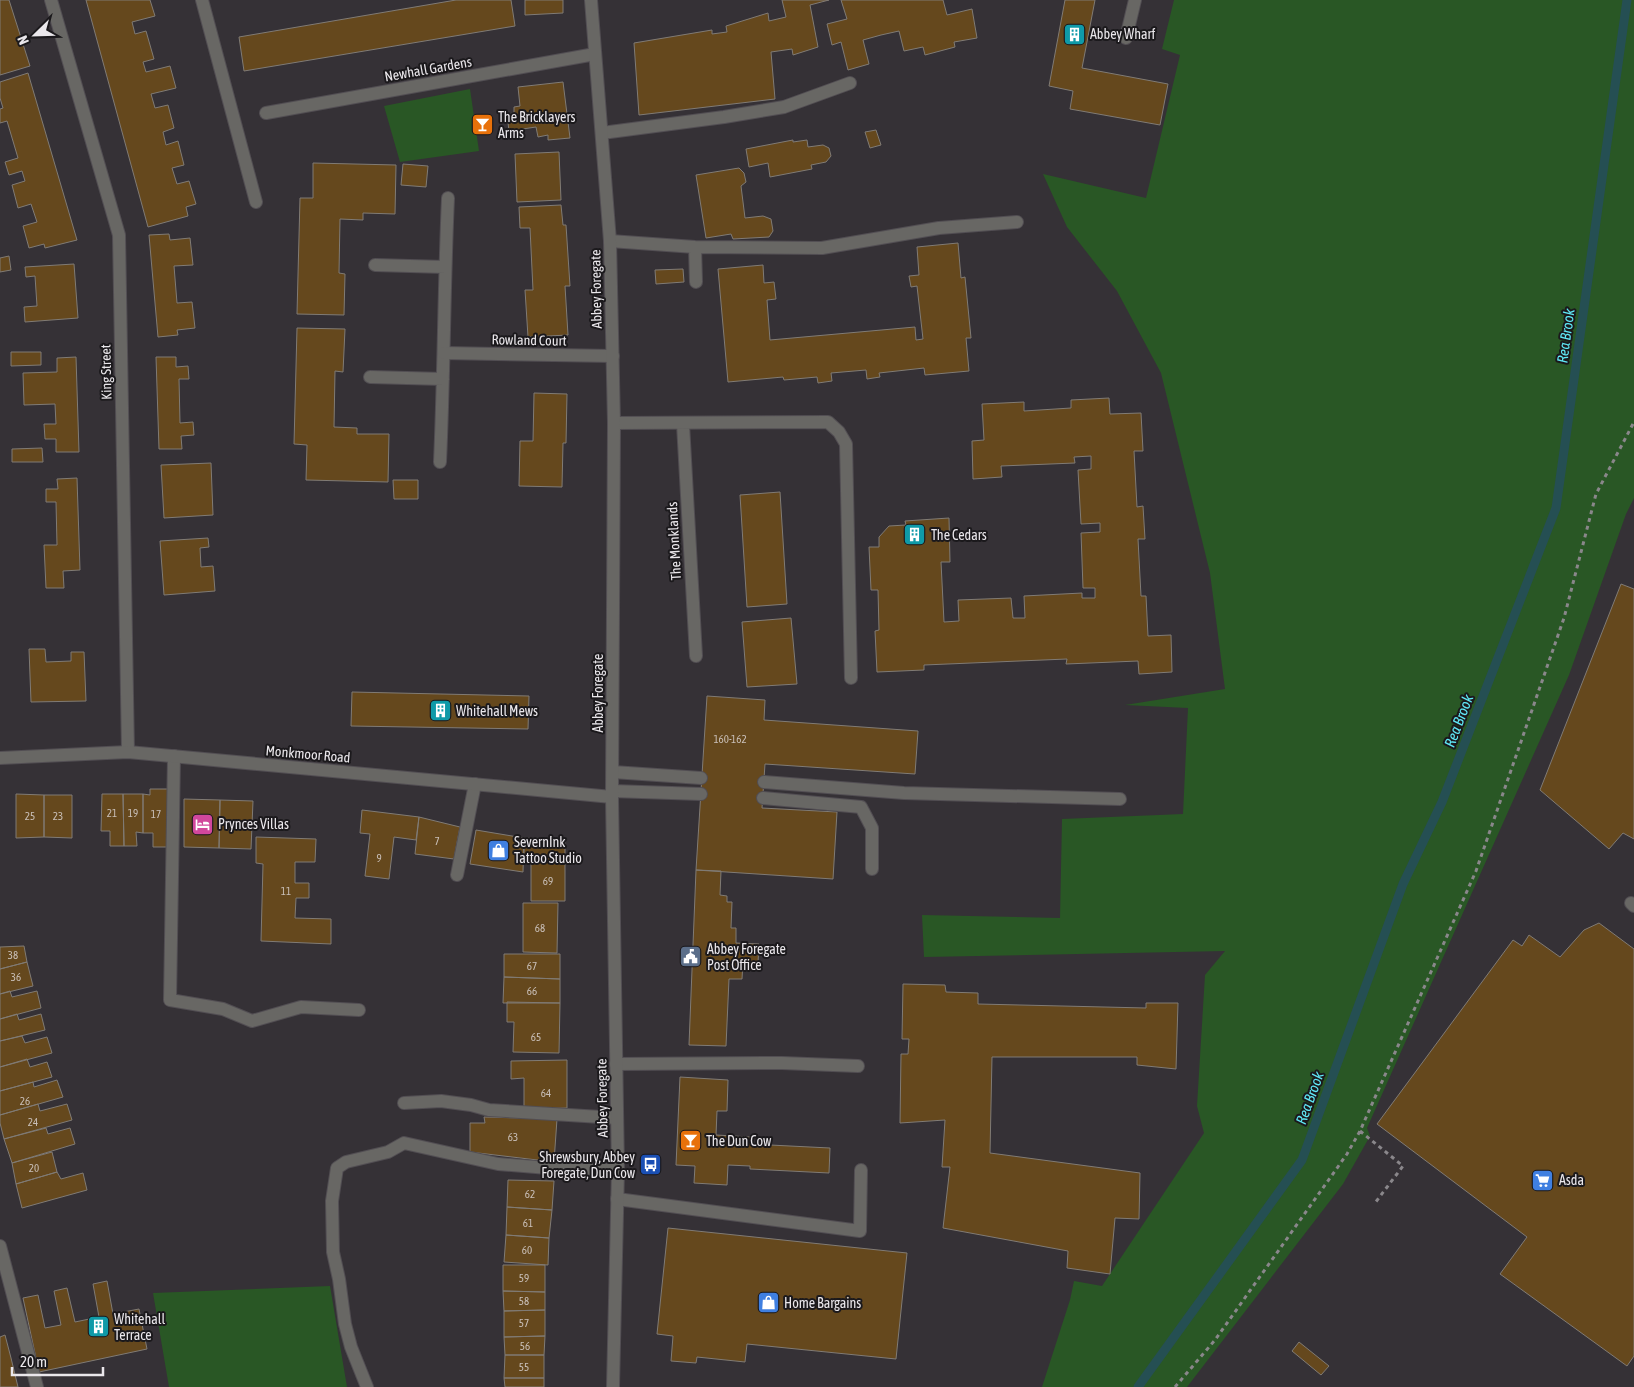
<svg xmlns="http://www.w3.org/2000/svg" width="1634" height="1387" viewBox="0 0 1634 1387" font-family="'Asap Condensed',sans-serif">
  <rect width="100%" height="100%" fill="#353136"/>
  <path fill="#295725" d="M1174 0H1634V498L1626 514 1569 675 1367 1128 1370 1136 1343 1184 1187 1387H1042L1070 1300 1074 1281 1102 1286 1204 1133 1197 1106 1205 975 1225 951 924 957 922 915 1060 918 1062 819 1183 814 1188 708 1125 705 1225 689 1210 573 1161 373 1117 291 1067 227 1043 174 1146 198 1180 55 1162 49Z
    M470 89 479 151 400 162 384 106Z
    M330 1286 347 1387H169L153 1293Z"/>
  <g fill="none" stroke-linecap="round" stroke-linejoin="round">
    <path stroke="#254f53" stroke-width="9" d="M1138 1387 1302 1160 1403 884 1442 802 1556 508 1627 0"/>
  </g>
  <path fill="#65481d" stroke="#807b75" d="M0 0H9L30 66 0 75Z
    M86 0H150L155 16 132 22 135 34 146 31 154 59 143 62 146 72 170 66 176 88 151 94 155 108 168 105 174 128 163 132 166 145 178 141 184 165 172 168 177 184 189 181 196 204 186 207 188 216 148 227Z
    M456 0H511L515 26 244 71 239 37Z
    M525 0H563V13L525 15Z
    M782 0H829L810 5 818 47 793 55 792 49 771 52 775 99 639 115 634 43 712 30V34L727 32 726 26 768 13 769 21 786 17Z
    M841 0H943L947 15 972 9 977 38 954 42 955 47 925 55 923 47 904 51 899 31 881 35 863 40 869 64 848 70 841 42 832 45 827 24 847 19Z
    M1065 0H1095L1082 68 1168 84 1160 125 1070 109 1073 91 1049 86Z
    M28 73 77 240 45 248 44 244 29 248 23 226 37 222 31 204 18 208 12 185 25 181 22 171 9 175 5 162 18 158 7 121 0 123V109L3 108 0 98V82Z
    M563 82 570 138 548 140V135L538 137 536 127 509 131 507 114 514 113V107L520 106 518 87Z
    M876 130 881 145 870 148 865 132Z
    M793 140V142L807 140 808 147 823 145 829 148 831 156 826 162 811 165 812 169 770 177 768 163 749 167 746 149Z
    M559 152 561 200 517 202 515 154Z
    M313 163 396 165 395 214 363 213V220L340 219 339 273 345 274 344 315 297 314 300 198H313Z
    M403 164 428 166 426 187 401 185Z
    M739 168 744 173 746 182 741 186 745 218 763 216 771 219 773 231 769 237 733 239 731 234 706 238 696 175Z
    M561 205 563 225H566L570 286H565L568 335 528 337 525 290H533L530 228H520L519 207Z
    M169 234 170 240 190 238 193 265 174 266 177 303 192 302 195 328 177 330 178 335 158 337 149 235Z
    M958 243 961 278 965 277 971 338H966L969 371 925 375 924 368 879 373 880 377 867 379 866 370 831 373 832 381 818 383 817 377 784 380 783 377 728 382 718 269 763 265 764 283 774 282 776 299 767 300 770 340 915 327 916 340 923 339 917 286 911 287 909 276 919 275 917 247Z
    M9 256 11 270 0 272V258Z
    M74 264 78 318 25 322 24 307 37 306 35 276 26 277 25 267Z
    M683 269 684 282 656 284 655 270Z
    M297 328 345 329 343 372 335 371 334 427 357 428V434H389L388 482 306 480 307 445 294 444Z
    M11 352H41V365L11 366Z
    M76 357 79 452H56V439H45L44 424H56L55 404 24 405 23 373 57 372V358Z
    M156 357H176V367L188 366 189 379H179L180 423 193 422 194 435 181 436 182 449H159Z
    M534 393 567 394 566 443H563L562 487 519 486 520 441H533Z
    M1109 398 1110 414 1141 413 1143 451H1134L1137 507 1143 506 1145 539H1138L1141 596H1146L1148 636 1171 635 1172 672 1139 674 1138 661 1066 664 1067 659 924 665V670L877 672 875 631 879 630 878 590H871L869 547H879V537L889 526 906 525 905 521 949 518 950 562H941L944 622 959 621 958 600 1011 598 1013 618H1025L1024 596 1082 593V598H1095V588H1083L1081 533 1100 532V523L1081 524 1078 470 1091 469V456L1074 457 1075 463 1001 466 1002 477 973 479 972 441 984 440 982 404 1024 402V411L1071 408V400Z
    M42 448 43 462H12V449Z
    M211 463 213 515 164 518 161 465Z
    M77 478 80 570 63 571 64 588H46L44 545H57L56 502H46V489H58L57 479Z
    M393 480H418V499H394Z
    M780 492 787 604 747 607 740 495Z
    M208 538 209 547 200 548 201 567 213 566 215 591 164 595 160 541Z
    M1621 584 1634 589V839L1623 833 1609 849 1540 790Z
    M791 618 797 684 747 687 742 622Z
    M29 649H45L46 662 71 661V652H84L86 701 31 702Z
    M352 692 529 696 528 729 351 726Z
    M707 696 765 700 764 720 918 731 915 774 765 764 762 808 837 812 833 879 696 870Z
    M150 789H169L168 847H153V833H143V794L150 795Z
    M16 794 44 795V837L16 838Z
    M102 794H123L124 846H110V831H101Z
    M123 794H143V833L136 832 137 846H124Z
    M44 795H72V838L44 837Z
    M184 799 220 800 219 848 184 847Z
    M220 800 253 801 251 849 219 848Z
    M362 810 419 817 416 840 394 837 389 879 365 876 370 834 360 833Z
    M419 817 460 827 454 859 415 854Z
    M476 830 524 838 523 872 470 864Z
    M256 837 316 839 315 862H295V883H309V898H296L295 918 331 919V944L261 941 263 864 256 863Z
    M524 838 565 839V901H531V862H524Z
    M696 870 721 871 720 895 727 896V902H732L731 928H736V943L759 944 758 963 743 962 742 979H729L726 1046 689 1045Z
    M523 903H558L557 953 523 952Z
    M1599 923 1634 949V1356L1627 1366 1500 1274 1527 1237 1377 1124 1513 940 1522 946 1529 935 1560 957 1584 930Z
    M24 946 27 962 0 969V947Z
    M504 954H560V979L504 977Z
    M27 962 33 986 0 994V969Z
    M504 977 560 979V1003H503Z
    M903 984 945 985 946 992 978 993V1004L1146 1008V1003H1178L1176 1069 1137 1065V1057H992L990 1153 1140 1173 1139 1219 1115 1218 1110 1274 1067 1268 1068 1251 943 1228 950 1167H942L945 1120 900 1123 901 1054H908L909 1039H902Z
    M10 991 12 997 37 991 41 1008 0 1019V994Z
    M507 1002 560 1003 559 1053 513 1052 514 1022H507Z
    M17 1014 19 1020 41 1014 45 1030 0 1041V1019Z
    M22 1036 25 1043 47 1037 52 1053 0 1067V1041Z
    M27 1059 30 1067 47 1062 52 1077 0 1091V1067Z
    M567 1060V1108L524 1109V1078L511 1079V1061Z
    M680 1077 728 1080 727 1111H717L716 1135 750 1137V1144L830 1148 829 1173 750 1169V1166L728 1165 727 1185 694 1183 695 1166 676 1165Z
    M57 1080 63 1097 0 1115V1091L33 1082 34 1087Z
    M38 1104 40 1111 67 1104 72 1120 4 1139 0 1123V1115Z
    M484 1117 557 1119 554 1162 470 1152V1123H485Z
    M46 1128 48 1134 70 1128 75 1144 12 1163 4 1139Z
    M52 1152 57 1172 16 1184 12 1163Z
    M57 1172 61 1179 83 1173 87 1190 22 1208 16 1184Z
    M508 1180 554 1181 552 1210 507 1207Z
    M507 1207 552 1210 549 1238 506 1235Z
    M668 1228 907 1253 896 1359 747 1344 745 1362 697 1357 696 1363 671 1361 673 1336 657 1334Z
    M506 1235 549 1238 548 1265 504 1262Z
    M503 1265H545V1292L503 1291Z
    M107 1281 113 1314 139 1309 147 1349 39 1372 23 1298 38 1295 45 1328 61 1325 54 1291 67 1288 75 1322 99 1317 93 1284Z
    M503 1291 545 1292V1310L504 1311Z
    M545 1310V1336L504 1337V1311Z
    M5 1335 11 1358 18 1387H0V1337Z
    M545 1336 544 1355H505L504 1337Z
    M1299 1342 1329 1366 1321 1375 1292 1351Z
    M505 1355H544V1378H504Z
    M504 1378H544V1387H505Z"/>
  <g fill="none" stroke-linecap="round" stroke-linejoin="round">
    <defs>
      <path id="service" d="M202 0 256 202
        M266 113 595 54
        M602 133 724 117 784 107 850 83
        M610 241 695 247 822 248 939 228 1017 222
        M695 247 696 282
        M375 265 445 267
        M370 377 443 379
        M440 462C444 374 444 286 448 198
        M174 756 170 1000 223 1009 252 1021 301 1007 359 1010
        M613 772 701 778
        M764 782 904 793 1120 799
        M612 791 701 794
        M763 798 861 807 872 828V869
        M457 875 475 784
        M1631 903 1634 906
        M616 1064 782 1063 858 1066
        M404 1103 441 1101 471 1105 489 1110 617 1118
        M617 1199 860 1231 861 1170
        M367 1387 351 1347 345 1324 339 1279 333 1252 332 1201 337 1168 346 1162 388 1152 404 1143 498 1164 572 1170H618"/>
      <path id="minor" d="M51 0 119 235 128 752
        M1126 38 1135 0
        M444 353 613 356
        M614 423 828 422 839 432 846 444 851 678
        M683 424 696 656
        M0 1246 37 1387"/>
      <path id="tertiary" d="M591 0 610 241 614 423 612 797 618 1170 613 1387
        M0 758 128 752 612 797"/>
    </defs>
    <use href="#service" stroke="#524e53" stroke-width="14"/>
    <use href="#minor" stroke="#524e53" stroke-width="14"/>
    <use href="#tertiary" stroke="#524e53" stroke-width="14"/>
    <path stroke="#8a878b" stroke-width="3" stroke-dasharray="4 4" stroke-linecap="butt" d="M1360 1131 1403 1166 1375 1203
      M1175 1387 1215 1340 1347 1154 1360 1131 1476 871 1564 618 1596 494 1634 422"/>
    <use href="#service" stroke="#686764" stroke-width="12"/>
    <use href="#minor" stroke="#686764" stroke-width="12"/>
    <use href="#tertiary" stroke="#686764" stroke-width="12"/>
  </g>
  <defs>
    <symbol id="building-square" viewBox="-11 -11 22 22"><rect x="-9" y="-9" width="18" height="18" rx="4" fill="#0f9aa8" stroke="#1b191c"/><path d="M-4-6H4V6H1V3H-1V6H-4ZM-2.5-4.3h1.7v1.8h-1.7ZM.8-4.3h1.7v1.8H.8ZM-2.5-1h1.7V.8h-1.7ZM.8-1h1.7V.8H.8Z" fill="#fff"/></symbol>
    <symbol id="bar-square" viewBox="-11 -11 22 22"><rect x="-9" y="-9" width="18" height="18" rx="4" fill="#e8710a" stroke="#1b191c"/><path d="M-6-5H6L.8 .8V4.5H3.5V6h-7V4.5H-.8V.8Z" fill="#fff"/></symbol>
    <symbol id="hotel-square" viewBox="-11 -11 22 22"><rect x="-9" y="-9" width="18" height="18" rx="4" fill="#d1479c" stroke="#1b191c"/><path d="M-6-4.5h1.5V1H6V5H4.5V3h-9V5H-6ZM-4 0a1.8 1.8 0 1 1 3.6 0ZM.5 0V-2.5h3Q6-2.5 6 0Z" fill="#fff"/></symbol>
    <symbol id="shop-square" viewBox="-11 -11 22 22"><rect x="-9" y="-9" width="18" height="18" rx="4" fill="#3f7fe0" stroke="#1b191c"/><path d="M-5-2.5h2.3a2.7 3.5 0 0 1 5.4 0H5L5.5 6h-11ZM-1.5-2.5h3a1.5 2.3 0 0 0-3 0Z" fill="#fff"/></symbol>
    <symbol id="civic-square" viewBox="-11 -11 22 22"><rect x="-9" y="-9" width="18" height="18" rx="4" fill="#5c6f8a" stroke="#1b191c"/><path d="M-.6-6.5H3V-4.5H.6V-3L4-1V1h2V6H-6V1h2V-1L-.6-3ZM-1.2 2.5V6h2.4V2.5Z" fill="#fff"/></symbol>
    <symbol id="bus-square" viewBox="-11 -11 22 22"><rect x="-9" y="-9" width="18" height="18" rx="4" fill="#1a4fb4" stroke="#1b191c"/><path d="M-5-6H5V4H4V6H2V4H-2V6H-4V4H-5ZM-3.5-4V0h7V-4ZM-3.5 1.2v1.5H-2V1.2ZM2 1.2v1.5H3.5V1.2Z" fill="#fff"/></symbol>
    <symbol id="supermarket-square" viewBox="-11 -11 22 22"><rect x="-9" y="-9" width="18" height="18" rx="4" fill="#3f7fe0" stroke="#1b191c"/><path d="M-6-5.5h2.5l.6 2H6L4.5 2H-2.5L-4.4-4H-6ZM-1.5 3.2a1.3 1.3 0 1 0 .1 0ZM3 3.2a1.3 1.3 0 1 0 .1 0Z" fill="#fff"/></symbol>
  </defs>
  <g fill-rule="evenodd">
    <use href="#building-square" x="1062" y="22" width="25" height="25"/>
    <use href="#bar-square" x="470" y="112" width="25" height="25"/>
    <use href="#building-square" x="902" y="522" width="25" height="25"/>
    <use href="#building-square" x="428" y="698" width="25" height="25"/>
    <use href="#hotel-square" x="190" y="812" width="25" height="25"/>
    <use href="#shop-square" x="486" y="838" width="25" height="25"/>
    <use href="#civic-square" x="678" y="944" width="25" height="25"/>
    <use href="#bar-square" x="678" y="1128" width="25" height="25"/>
    <use href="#bus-square" x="638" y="1152" width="25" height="25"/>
    <use href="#supermarket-square" x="1530" y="1168" width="25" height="25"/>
    <use href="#shop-square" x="756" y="1290" width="25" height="25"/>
    <use href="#building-square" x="86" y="1314" width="25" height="25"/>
  </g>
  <g text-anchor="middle" stroke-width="4" stroke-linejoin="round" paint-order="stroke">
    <g font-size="11" fill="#c9bfb8">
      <text x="730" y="743">160-162</text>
      <text x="112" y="817">21</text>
      <text x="133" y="817">19</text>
      <text x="156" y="818">17</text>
      <text x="30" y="820">25</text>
      <text x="58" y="820">23</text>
      <text x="437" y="845">7</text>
      <text x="379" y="862">9</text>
      <text x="548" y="885">69</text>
      <text x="286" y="895">11</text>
      <text x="540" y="932">68</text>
      <text x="13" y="959">38</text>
      <text x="532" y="970">67</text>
      <text x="16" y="981">36</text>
      <text x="532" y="995">66</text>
      <text x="536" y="1041">65</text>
      <text x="546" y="1097">64</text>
      <text x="25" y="1105">26</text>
      <text x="33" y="1126">24</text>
      <text x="513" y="1141">63</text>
      <text x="34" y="1172">20</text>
      <text x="530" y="1198">62</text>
      <text x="528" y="1227">61</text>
      <text x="527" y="1254">60</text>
      <text x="524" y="1282">59</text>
      <text x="524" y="1305">58</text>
      <text x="524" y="1327">57</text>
      <text x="525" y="1350">56</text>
      <text x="524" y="1371">55</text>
    </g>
    <g font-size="14" fill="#eae7eb" stroke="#1b191c" text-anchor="start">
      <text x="1090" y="39">Abbey Wharf</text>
      <text x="498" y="122">The Bricklayers<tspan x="498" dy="16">Arms</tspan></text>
      <text x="931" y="540">The Cedars</text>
      <text x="456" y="716">Whitehall Mews</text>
      <text x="218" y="829">Prynces Villas</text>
      <text x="514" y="847">SevernInk<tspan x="514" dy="16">Tattoo Studio</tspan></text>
      <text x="707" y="954">Abbey Foregate<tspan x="707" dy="16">Post Office</tspan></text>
      <text x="706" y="1146">The Dun Cow</text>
      <text x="635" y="1162" text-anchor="end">Shrewsbury, Abbey<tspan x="635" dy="16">Foregate, Dun Cow</tspan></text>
      <text x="1559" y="1185">Asda</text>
      <text x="784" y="1308">Home Bargains</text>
      <text x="114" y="1324">Whitehall<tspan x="114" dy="16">Terrace</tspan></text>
    </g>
    <g font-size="14" fill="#eae7eb" stroke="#1b191c">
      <text transform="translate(428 69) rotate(-10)" y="5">Newhall Gardens</text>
      <text transform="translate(596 289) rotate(-91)" y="5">Abbey Foregate</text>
      <text transform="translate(529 340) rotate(1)" y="5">Rowland Court</text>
      <text transform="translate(106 372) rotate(-91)" y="5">King Street</text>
      <text transform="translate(674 541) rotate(-93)" y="5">The Monklands</text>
      <text transform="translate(598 693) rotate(-90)" y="5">Abbey Foregate</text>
      <text transform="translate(308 754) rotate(5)" y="5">Monkmoor Road</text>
      <text transform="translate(602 1098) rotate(-91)" y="5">Abbey Foregate</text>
    </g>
    <g font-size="15" font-style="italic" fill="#60e8f6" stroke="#1b191c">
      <text transform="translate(1566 336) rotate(-82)" y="5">Rea Brook</text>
      <text transform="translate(1459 721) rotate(-69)" y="5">Rea Brook</text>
      <text transform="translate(1310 1098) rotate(-70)" y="5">Rea Brook</text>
    </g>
  </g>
  <g transform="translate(35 35) rotate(247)" stroke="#1b191c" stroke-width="4" paint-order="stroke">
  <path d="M0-4L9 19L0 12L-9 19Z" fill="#eae7eb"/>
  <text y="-8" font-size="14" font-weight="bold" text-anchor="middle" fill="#eae7eb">N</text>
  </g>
  <path d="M12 1367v8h91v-8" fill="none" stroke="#eae7eb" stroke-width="2.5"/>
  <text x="20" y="1367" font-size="15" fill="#eae7eb" stroke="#1b191c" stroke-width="4" paint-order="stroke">20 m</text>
</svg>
